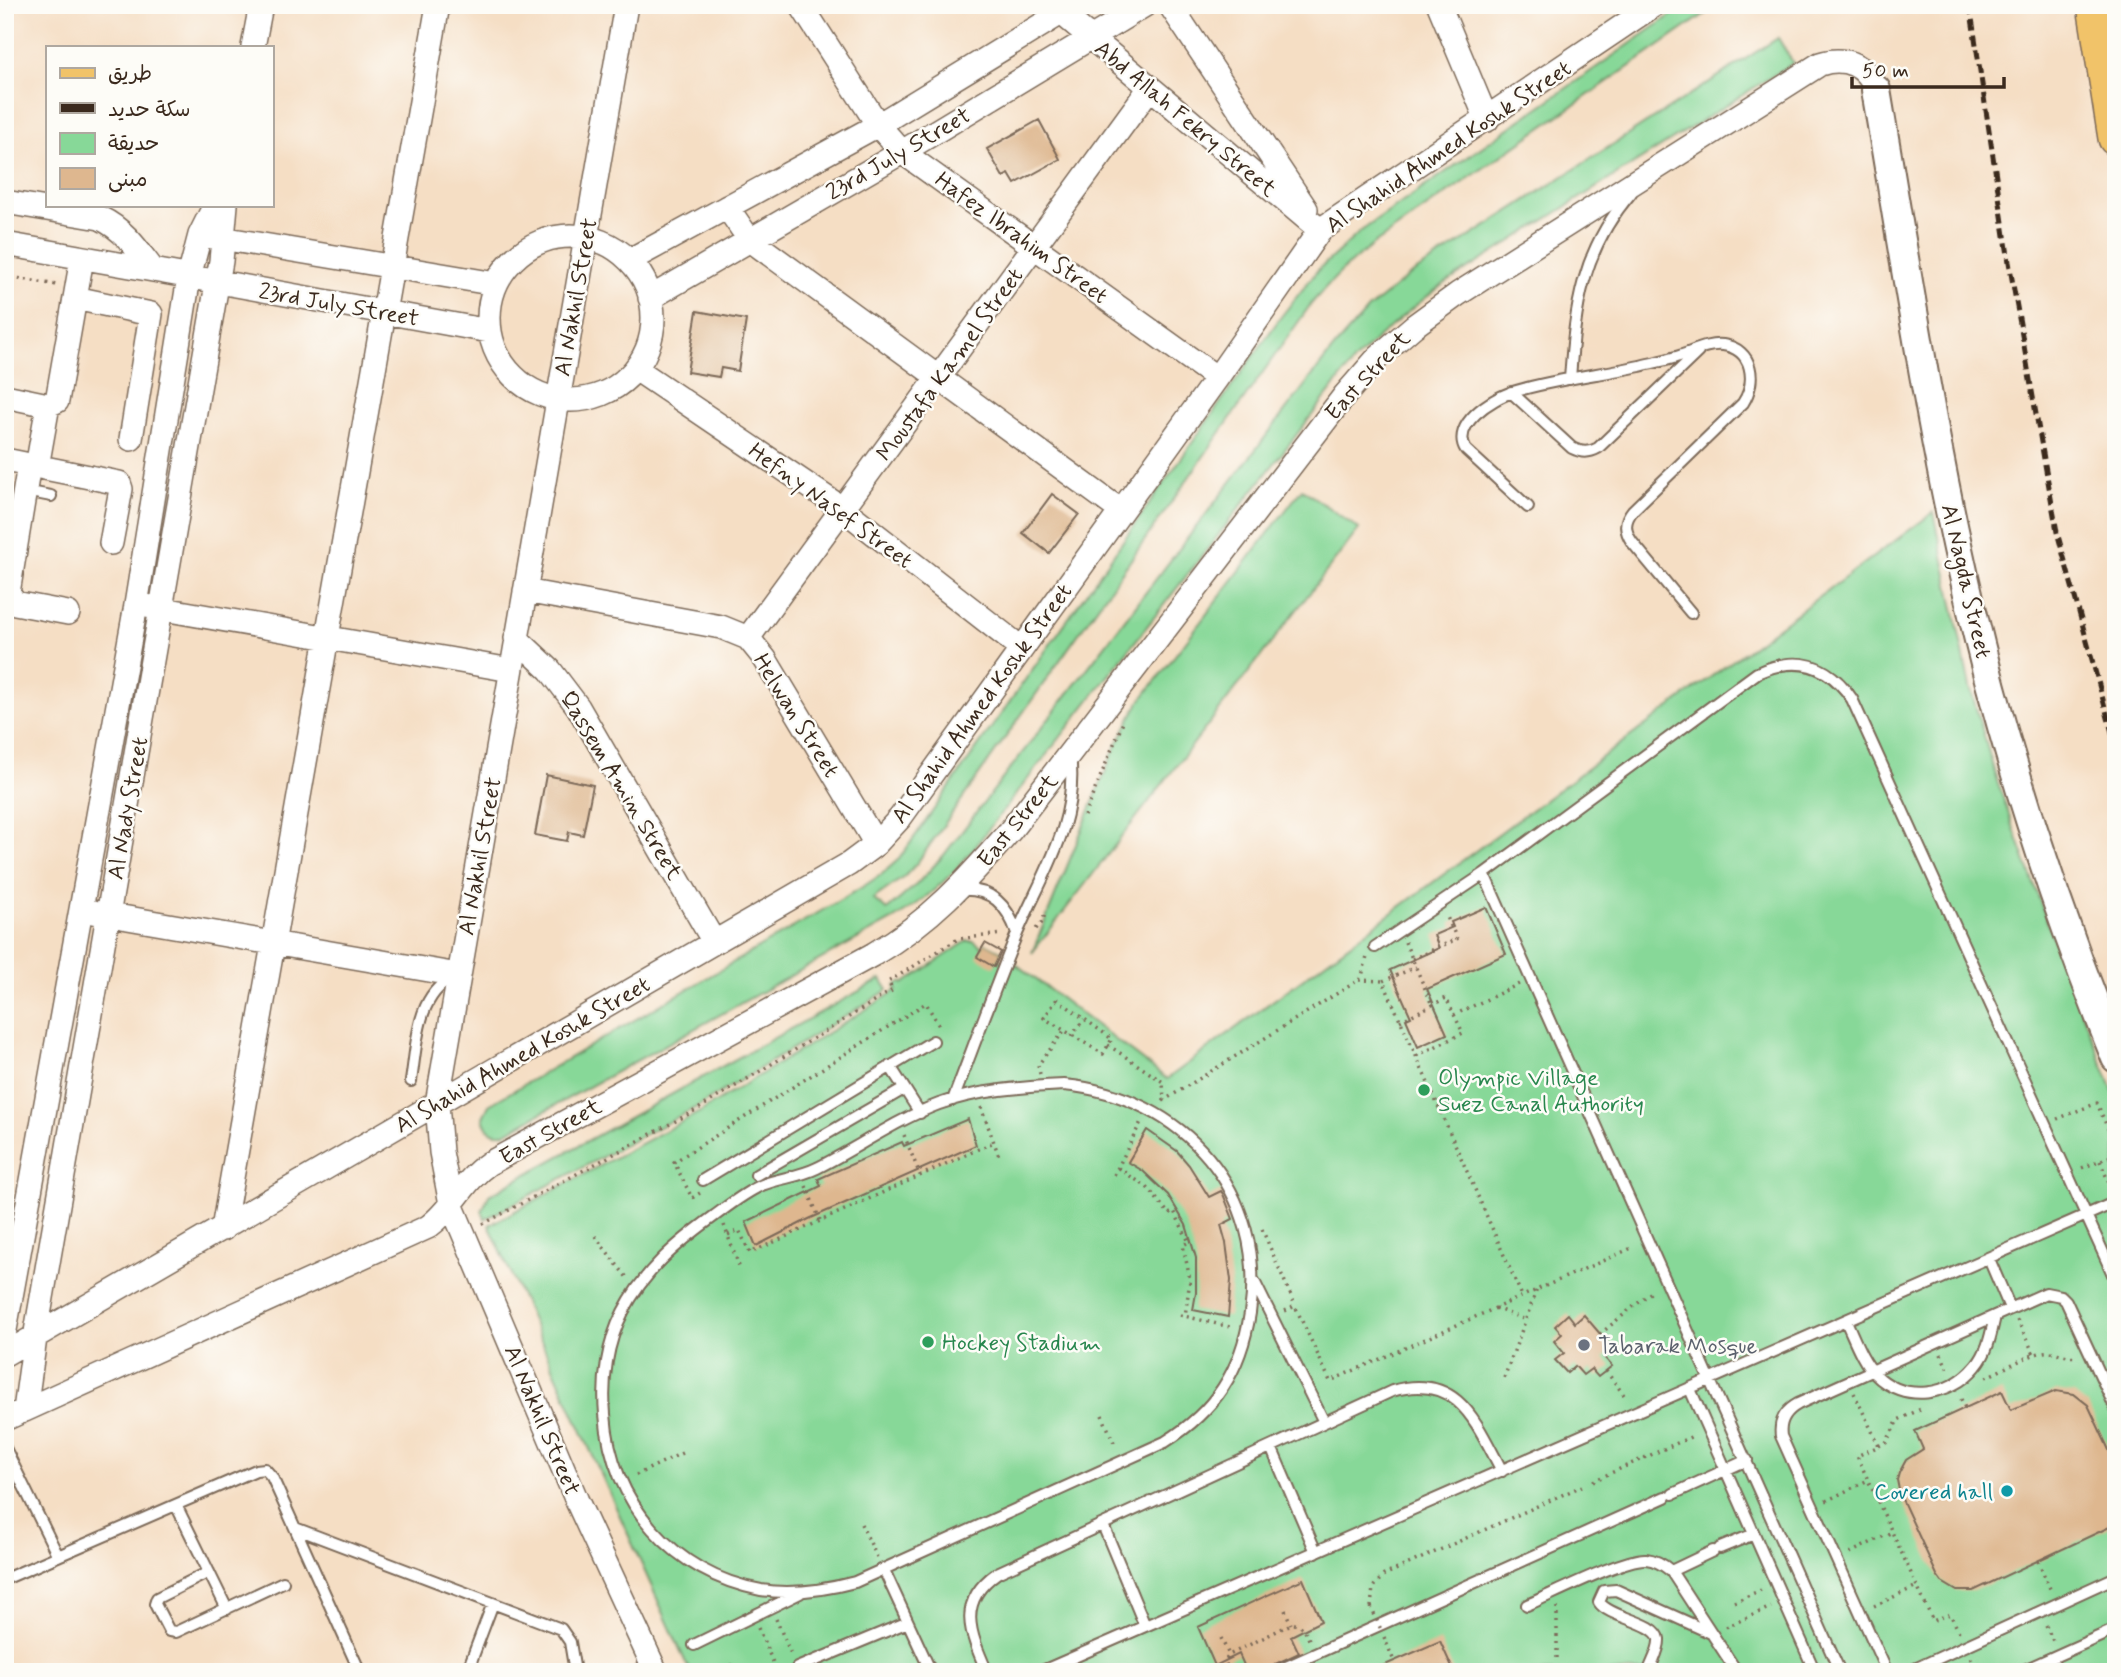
<svg xmlns="http://www.w3.org/2000/svg" width="2121" height="1677" viewBox="0 0 2121 1677" font-family="Mynerve,'Playpen Sans Arabic',sans-serif">
  <rect width="100%" height="100%" fill="#fdfcf7"/>
  <filter id="ink" filterUnits="userSpaceOnUse"><feTurbulence type="fractalNoise" baseFrequency=".0143" numOctaves="2"/><feDisplacementMap in="SourceGraphic" scale="14" xChannelSelector="R" yChannelSelector="G"/><feConvolveMatrix kernelMatrix="1 2 1 2 8 2 1 2 1" color-interpolation-filters="sRGB"/></filter>
  <filter id="wash" filterUnits="userSpaceOnUse"><feTurbulence type="fractalNoise" baseFrequency=".00686" numOctaves="4" result="noise"/><feDisplacementMap in="SourceGraphic" scale="28" xChannelSelector="R" yChannelSelector="G"/><feGaussianBlur stdDeviation="1.57" result="paint"/><feColorMatrix in="noise" values="0 0 0 0 0 0 0 0 0 0 0 0 0 0 0 0 0 1.4 0 .05"/><feComposite in="paint" operator="in"/></filter>
  <g filter="url(#wash)">
    <rect width="100%" height="100%" fill="#f5dec4"/>
    <path fill="#87d898" stroke="#61815b" stroke-width="2" d="M1686 5H1718L1374 244C1350 262 1330 281 1311 304L917 863 904 877 873 899 887 910 916 885 943 856 1333 349 1368 309 1409 276 1778 38 1793 63 1441 286C1410 309 1382 333 1355 360L970 853C948 880 924 901 894 919L507 1132C494 1136 485 1130 483 1117L489 1105 864 886 882 874 899 859 1280 318 1317 271 1361 231Z
      M1302 489 1359 529 1032 953 1115 748 1138 704Z
      M1934 512 1970 687 1997 781 2058 952 2116 1098V1672H690L489 1225 700 1112 897 990 895 986 901 982 903 984 967 941H974L983 947 985 943 1002 952 998 959 1010 966 1013 962 1167 1079Z
      M881 979 888 990 697 1107 485 1219 482 1211 489 1195Z"/>
    <g id="blocks">
      <path fill="#deb78f" d="M1039 120 1060 159 1015 184 1009 174 1003 177 987 149Z
        M697 311 746 320 738 371 721 368 719 377 687 372Z
        M1052 494 1079 514 1049 553 1023 533Z
        M546 775 593 785 583 835 569 832 567 841 535 835Z
        M1486 907 1506 954 1427 989 1447 1034 1418 1047 1406 1019 1411 1017 1390 970 1439 948 1434 935 1453 927 1451 922Z
        M985 943 1001 952 994 967 977 957Z
        M968 1119 976 1145 809 1219 756 1246 746 1222 821 1186 818 1179 902 1142 904 1146Z
        M1147 1130 1177 1151 1189 1165 1209 1197 1221 1191 1223 1194 1233 1219 1221 1225 1226 1243 1231 1280 1228 1317 1193 1310 1196 1293V1258L1186 1225 1168 1195 1143 1171 1128 1162Z
        M1568 1314 1575 1323 1584 1315 1613 1349 1604 1357 1612 1366 1598 1377 1591 1369 1583 1375 1575 1366 1567 1373 1555 1360 1564 1353 1554 1341 1562 1334 1555 1326Z
        M2002 1391 2011 1410 2056 1391 2074 1394 2088 1405 2116 1465V1524L1973 1591H1957L1942 1582 1937 1575 1900 1495 1897 1480 1899 1473 1906 1460 1923 1449 1915 1431Z
        M1303 1579 1321 1621 1291 1636 1299 1653 1258 1672H1247L1239 1654 1215 1666 1198 1627Z
        M1440 1641 1454 1672H1369Z"/>
    </g>
  </g>
  <g filter="url(#ink)">
    <use href="#blocks" fill-opacity="0" stroke="#7c6958" stroke-width="2"/>
    <g fill="none" stroke-linecap="round" stroke-linejoin="round">
      <defs>
        <path id="service" d="M1570 379C1575 307 1582 250 1631 193
          M1511 392 1572 448C1582 453 1589 453 1598 448L1698 352
          M25 491 51 496
          M1528 507 1466 450C1450 425 1492 398 1513 392 1554 379 1598 375 1640 366 1652 363 1664 361 1676 357 1691 353 1707 343 1723 345 1753 349 1757 381 1743 403L1633 510C1624 521 1624 530 1632 542L1691 613
          M1484 874 1840 1672
          M960 890C992 888 1007 905 1017 933
          M1375 947 1484 874 1757 673C1796 655 1828 663 1852 699L2116 1281
          M890 1066 920 1113
          M411 1081C417 1045 416 996 452 978
          M1064 1085C1183 1096 1268 1192 1250 1313 1241 1371 1215 1411 1165 1442L855 1582C825 1590 793 1595 761 1590 674 1574 611 1503 605 1414 602 1380 607 1343 623 1312 644 1271 676 1244 713 1217 728 1206 744 1193 762 1185 779 1178 799 1177 817 1168 857 1148 896 1120 939 1104 977 1090 1023 1087 1064 1085Z
          M953 1100C974 1045 994 990 1016 936 1042 874 1079 824 1070 755
          M756 1175 904 1089
          M703 1180 933 1041
          M1989 1259 2010 1308
          M1254 1281 1324 1422
          M1846 1321C1854 1338 1862 1361 1875 1374 1903 1403 1951 1397 1976 1366 1988 1352 1991 1334 1995 1316
          M1690 1389 1815 1672
          M1271 1447 1316 1552
          M5 1448 58 1556
          M1673 1494 1747 1460
          M176 1505 227 1609
          M1103 1525 1145 1626
          M295 1528 561 1629 570 1642 575 1672
          M1720 1548 1754 1534
          M884 1570 931 1672
          M1671 1571 1713 1551
          M209 1572 157 1598 155 1604 169 1631 176 1632 283 1582
          M5 1579 256 1470 265 1469 272 1477 360 1672
          M1527 1605C1551 1595 1626 1557 1646 1559 1656 1560 1664 1565 1671 1571L1737 1672
          M694 1645 800 1593
          M797 1668 908 1622
          M1649 1671C1652 1662 1660 1649 1659 1639 1657 1622 1609 1618 1599 1602L1604 1591 1616 1590 1711 1633
          M467 1672 493 1603
          M634 1672 652 1663
          M987 1672C970 1633 956 1602 997 1573L1392 1391C1459 1372 1476 1423 1502 1471
          M1040 1672 2116 1202
          M1275 1672 1665 1497
          M1887 1672 1781 1436C1779 1422 1785 1411 1798 1404L2046 1293 2061 1296 2066 1301 2116 1409
          M1908 1672 2116 1577
          M2020 1672 2116 1629"/>
        <path id="minor" d="M626 5 437 1104 441 1152 451 1204 577 1501 656 1672
          M801 5 878 125 902 152 1217 378
          M1052 5 1320 230
          M1170 5 1306 209
          M1439 5 1487 120
          M253 47 261 5
          M5 202 100 218C125 230 137 249 153 270L5 244
          M727 207 749 239 1121 511
          M489 318a82 82 0 1 1 164 0a82 82 0 1 1-164 0Z
          M209 236 496 284
          M630 260 878 125 1074 5
          M153 270 489 331
          M75 298 151 314 131 439
          M650 298 902 152 1145 5
          M636 369 843 509 1021 648
          M5 396 48 405 57 401 82 258
          M5 460 119 483 121 489 111 543
          M29 465 8 593 15 603 68 613
          M37 467 48 405
          M525 591 721 627 748 638 765 659 876 844
          M146 606 511 670
          M516 638 550 670 578 707 714 942
          M748 638 1149 89
          M93 912 458 975
          M223 1229 438 5
          M5 1330 136 605 189 277 200 235 215 205
          M5 1354 849 864 876 844 900 818 1217 378 1320 230 1654 5
          M25 1410 35 1338 221 261 226 205
          M5 1419 428 1227C452 1210 463 1181 488 1164L874 954C932 920 966 881 1010 831L1345 395 1379 356 1414 326 1458 294 1820 64C1845 56 1867 65 1876 90"/>
        <path id="tertiary" d="M1876 90C1910 290 1939 491 1991 687 2025 813 2067 937 2116 1058"/>
        <path id="primary" d="M2095 5 2116 138"/>
      </defs>
      <use href="#service" stroke="#7c6958" stroke-width="14"/>
      <use href="#minor" stroke="#7c6958" stroke-width="26"/>
      <use href="#tertiary" stroke="#7c6958" stroke-width="32"/>
      <use href="#primary" stroke="#7c6958" stroke-width="38"/>
      <path stroke="#7c6958" stroke-width="3.5" stroke-dasharray="2 5" stroke-linecap="butt" d="M5 276 57 285
        M1084 816 1124 720
        M1036 929 1041 924 1046 912
        M1405 942 1432 1005
        M1412 959 1457 939 1446 915
        M1359 980 1383 981 1522 1296
        M1383 981 1416 967
        M1057 999 1112 1039 1103 1054 1044 1018Z
        M1454 1015 1519 984
        M1400 1021 1446 998 1463 1033 1416 1056
        M1071 1036 1084 1019
        M1108 1045 1163 1082 1164 1101
        M1040 1074 1038 1065 1064 1031
        M1163 1101 1359 980 1362 976 1367 957
        M981 1107 999 1156
        M2057 1119 2097 1103 2116 1148
        M904 1135 920 1175
        M2100 1161 2111 1188
        M1118 1168 1147 1187 1169 1214 1174 1211 1189 1242 1183 1245 1190 1280 1185 1316
        M2082 1168 2116 1154
        M1114 1175 1141 1122
        M806 1186 820 1220
        M700 1193 692 1198 674 1162 926 1003 939 1026
        M483 1224 698 1109 893 990 888 982 958 939 1002 934
        M724 1225 740 1269
        M1262 1229 1295 1305
        M728 1235 739 1230 750 1253 994 1142
        M595 1236 628 1279
        M1495 1308 1526 1320
        M1285 1311 1295 1306 1330 1381 1634 1247
        M1180 1315 1234 1328
        M2017 1320 2035 1356
        M1600 1334 1654 1290
        M1941 1354 1949 1372
        M1606 1371 1627 1399
        M1986 1377C2003 1370 2027 1355 2044 1352 2056 1350 2066 1359 2078 1356
        M1504 1378 1537 1289
        M1854 1393 1879 1446 1857 1456 1933 1621 1950 1614 1959 1632
        M1961 1399 1965 1408
        M1102 1415 1116 1447
        M1879 1446 1886 1443 1898 1420 1923 1408
        M636 1475 684 1452
        M1593 1481 1695 1435
        M1826 1501 1868 1480
        M861 1524 877 1557
        M2116 1528V1533
        M1850 1553 1892 1532
        M2038 1561 2051 1591
        M1734 1602 1761 1590
        M1874 1606 1917 1586
        M1371 1607 1373 1587 1384 1575 1582 1486
        M1285 1610 1291 1624
        M776 1619 791 1654
        M2046 1626 2053 1641
        M1726 1627 1771 1607
        M758 1628 775 1667
        M1384 1637 1394 1661
        M1221 1638 1229 1655
        M1557 1658V1607
        M1971 1658 1977 1672
        M718 1672 732 1665 734 1672
        M1229 1672 1225 1661 1229 1655 1291 1624C1303 1623 1306 1633 1310 1642"/>
      <use href="#service" stroke="#fff" stroke-width="10"/>
      <use href="#minor" stroke="#fff" stroke-width="23"/>
      <use href="#tertiary" stroke="#fff" stroke-width="28"/>
      <use href="#primary" stroke="#f1c369" stroke-width="35"/>
      <path stroke="#3b2a1e" stroke-width="5" stroke-dasharray="10 5" stroke-linecap="butt" d="M1970 5 2009 262 2057 532 2116 747"/>
      <path stroke="#7c6958" stroke-width="3.5" stroke-dasharray="2 5" stroke-linecap="butt" d="M1371 1607 1382 1632"/>
    </g>
  </g>
  <g fill="#2e9e5b" stroke="#fdfcf7" stroke-width="2.5">
    <circle cx="1424" cy="1090" r="7"/>
    <circle cx="928" cy="1342" r="7"/>
  </g>
  <circle fill="#6b7280" stroke="#fdfcf7" stroke-width="2.5" cx="1584" cy="1345" r="7"/>
  <circle fill="#0f9aa8" stroke="#fdfcf7" stroke-width="2.5" cx="2007" cy="1491" r="7"/>
  <g text-anchor="middle" stroke-width="5" stroke-linejoin="round" paint-order="stroke">
    <g font-size="23" fill="#3b2a1e" stroke="#fdfcf7">
      <text transform="translate(1186 118) rotate(40)" y="8">Abd Allah Fekry Street</text>
      <text transform="translate(1448 146) rotate(-34)" y="8">Al Shahid Ahmed Koshk Street</text>
      <text transform="translate(898 153) rotate(-30)" y="8">23rd July Street</text>
      <text transform="translate(1022 237) rotate(36)" y="8">Hafez Ibrahim Street</text>
      <text transform="translate(575 297) rotate(-80)" y="8">Al Nakhil Street</text>
      <text transform="translate(339 304) rotate(10)" y="8">23rd July Street</text>
      <text transform="translate(949 364) rotate(-54)" y="8">Moustafa Kamel Street</text>
      <text transform="translate(1367 375) rotate(-47)" y="8">East Street</text>
      <text transform="translate(831 505) rotate(36)" y="8">Hefny Nasef Street</text>
      <text transform="translate(1967 581) rotate(77)" y="8">Al Nagda Street</text>
      <text transform="translate(981 703) rotate(-54)" y="8">Al Shahid Ahmed Koshk Street</text>
      <text transform="translate(797 715) rotate(58)" y="8">Helwan Street</text>
      <text transform="translate(622 785) rotate(59)" y="8">Qassem Amin Street</text>
      <text transform="translate(127 808) rotate(-80)" y="8">Al Nady Street</text>
      <text transform="translate(1017 820) rotate(-51)" y="8">East Street</text>
      <text transform="translate(479 856) rotate(-80)" y="8">Al Nakhil Street</text>
      <text transform="translate(522 1054) rotate(-30)" y="8">Al Shahid Ahmed Koshk Street</text>
      <text transform="translate(550 1131) rotate(-29)" y="8">East Street</text>
      <text transform="translate(543 1420) rotate(67)" y="8">Al Nakhil Street</text>
    </g>
    <g font-size="23" fill="#27864d" stroke="#fdfcf7" text-anchor="start">
      <text x="1438" y="1085">Olympic Village<tspan x="1438" dy="26">Suez Canal Authority</tspan></text>
      <text x="942" y="1350">Hockey Stadium</text>
    </g>
    <g font-size="23" fill="#5b616d" stroke="#fdfcf7" text-anchor="start">
      <text x="1598" y="1353">Tabarak Mosque</text>
    </g>
    <g font-size="23" fill="#0d838f" stroke="#fdfcf7" text-anchor="end">
      <text x="1993" y="1499">Covered hall</text>
    </g>
  </g>
  <rect width="2121" height="1677" fill="none" stroke="#fdfcf7" stroke-width="28"/>
  <rect x="46" y="46" width="228" height="161" fill="#fdfcf7" stroke="#afa8a0" stroke-width="2"/>
  <rect x="60" y="68" width="35" height="10" fill="#f1c369" stroke="#afa8a0" stroke-width="2"/>
  <text x="108" y="80" font-size="21" fill="#3b2a1e">طريق</text>
  <rect x="60" y="103" width="35" height="10" fill="#3b2a1e" stroke="#afa8a0" stroke-width="2"/>
  <text x="108" y="116" font-size="21" fill="#3b2a1e">سكة حديد</text>
  <rect x="60" y="133" width="35" height="21" fill="#87d898" stroke="#afa8a0" stroke-width="2"/>
  <text x="108" y="150" font-size="21" fill="#3b2a1e">حديقة</text>
  <rect x="60" y="168" width="35" height="21" fill="#deb78f" stroke="#afa8a0" stroke-width="2"/>
  <text x="108" y="186" font-size="21" fill="#3b2a1e">مبنى</text>
  <path d="M1852 77v10h152v-10" fill="none" stroke="#3b2a1e" stroke-width="3.5"/>
  <text x="1862" y="77" font-size="21" fill="#3b2a1e" stroke="#fdfcf7" stroke-width="5" paint-order="stroke">50 m</text>
</svg>
